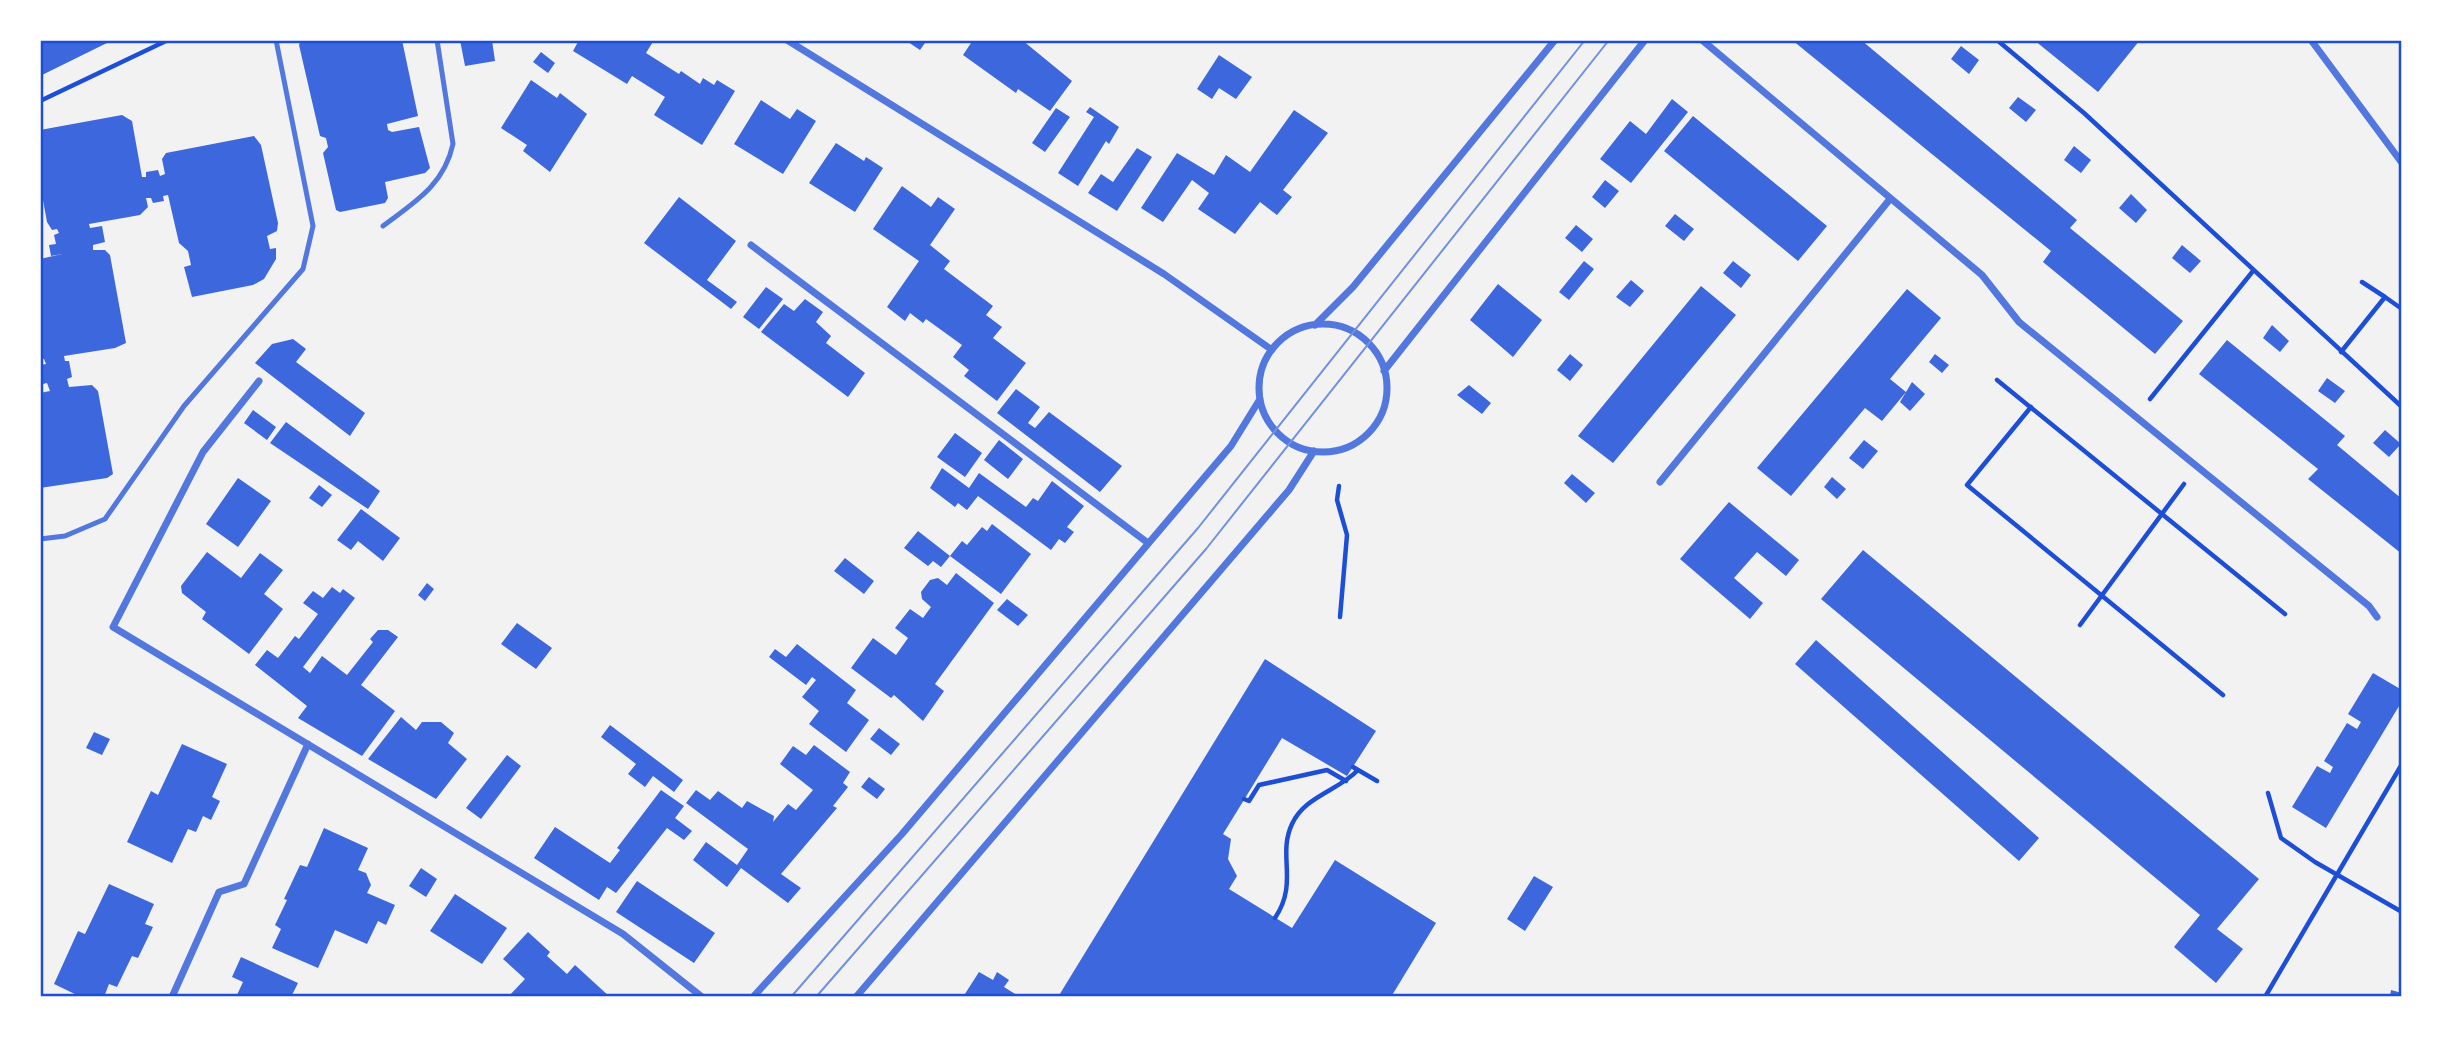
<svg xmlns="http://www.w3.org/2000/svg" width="2442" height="1037" viewBox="0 0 2442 1037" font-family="Overpass,sans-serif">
  <rect width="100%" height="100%" fill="#f2f2f2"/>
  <path fill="#3d67dc" d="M40 40H113L40 76Z
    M301 40H402L418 116 387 124 388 130 392 132 419 127 430 168 425 173 385 182 388 198 385 203 340 212 336 210 323 153 328 147 326 138 320 136 299 45Z
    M460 40H492L495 61 465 66Z
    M579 40H654L646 53 679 74 681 71 700 84 703 78 714 85 717 80 735 91 702 145 654 115 665 97 632 76 627 84 573 51Z
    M905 40H927L920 50Z
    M973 40H1022L1072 81 1050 111 1018 89 1016 93 963 55Z
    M1792 40H1861L2077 220 2070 228 2183 321 2155 354 2043 262 2051 251Z
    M2034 40H2140L2098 92Z
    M1961 46 1979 60 1969 74 1951 59Z
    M541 52 555 63 548 73 533 62Z
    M1219 55 1252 77 1236 99 1219 88 1212 99 1197 89Z
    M531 80 557 98 560 93 587 114 550 172 523 151 527 145 501 128Z
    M2018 97 2036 110 2026 122 2009 108Z
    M1672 99 1688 112 1631 183 1600 159 1630 121 1646 134Z
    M761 100 790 119 797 109 816 121 783 174 734 144Z
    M1090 107 1119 127 1109 144 1106 141 1078 186 1058 173 1094 117 1086 112Z
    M1056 108 1070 117 1045 152 1032 143Z
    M1294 110 1328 133 1283 190 1292 197 1277 215 1260 202 1235 234 1198 209 1209 193 1192 180 1163 222 1141 208 1177 153 1214 175 1226 155 1250 172Z
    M122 115 132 121 142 177H146V172L158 170 160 176 165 174 162 159 166 153 254 136 261 145 278 223 277 231 267 236 270 249 276 248V259L264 279 253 285 192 297 184 267 191 265 188 251 179 243 168 195 163 196 164 201 153 203 151 198H146L148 207 140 215 89 224 90 228 102 226 105 242 93 245V250H105L110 255 126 343 115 348 64 356 65 361H69L72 377 67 379 69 387 92 385 98 391 113 474 107 478 40 488V393L50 391 47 383 43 384 40 371V365L46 364 44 359H40V259L62 254 51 256 49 245 56 244 54 235 59 233 57 229 52 230 47 222 40 184V130Z
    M1693 116 1827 226 1798 261 1664 151Z
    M836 143 864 161 866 157 883 168 855 212 809 183Z
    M2074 146 2091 160 2081 173 2064 160Z
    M1137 148 1152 157 1117 211 1088 193 1101 174 1113 182Z
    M1605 180 1619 191 1605 208 1592 197Z
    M902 186 931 207 938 197 955 209 930 245 950 261 944 269 993 306 986 315 1002 327 993 338 1026 363 997 401 964 376 969 370 953 357 962 345 926 319 923 323 910 313 905 321 887 307 919 261 873 229Z
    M2131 194 2147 210 2136 223 2119 208Z
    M679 197 736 241 707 280 737 302 731 309 644 243Z
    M1675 214 1694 229 1684 241 1665 226Z
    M1576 225 1593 239 1582 252 1565 238Z
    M2182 245 2201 261 2190 273 2172 258Z
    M1584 261 1594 269 1569 300 1559 292Z
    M1733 261 1751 275 1741 288 1723 273Z
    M1631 280 1644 291 1630 307 1616 297Z
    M1498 284 1542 320 1513 357 1470 320Z
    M1701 286 1736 315 1613 463 1578 436Z
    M766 287 783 299 759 329 743 317Z
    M1907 289 1941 318 1890 379 1906 392 1882 421 1865 408 1791 496 1757 468Z
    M805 299 823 312 816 322 831 336 826 343 865 373 848 397 761 332 784 304 794 311Z
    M2272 325 2289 341 2280 352 2263 338Z
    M293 339 306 349 296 362 365 413 350 436 255 363 272 344Z
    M2227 340 2345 436 2337 445 2402 499V554L2308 479 2318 469 2199 374Z
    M1570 354 1583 365 1570 381 1557 370Z
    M1935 354 1949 365 1942 373 1929 362Z
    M2327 378 2345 391 2335 403 2318 391Z
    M1912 382 1925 394 1910 411 1900 402Z
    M1469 385 1491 403 1482 414 1457 395Z
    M1016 389 1040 407 1028 423 1035 428 1049 412 1122 466 1100 492 997 413Z
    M253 410 276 427 267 440 244 423Z
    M286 422 380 491 368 509 270 443Z
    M2385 430 2401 444 2389 457 2373 443Z
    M955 433 982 453 965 477 937 457Z
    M999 440 1023 459 1008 479 984 460Z
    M1864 440 1878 451 1863 469 1849 458Z
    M942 468 969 488 979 473 1026 507 1033 498 1038 501 1052 481 1084 506 1067 527 1074 532 1065 543 1059 539 1051 550 978 496 967 510 958 503 955 507 930 488Z
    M1572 474 1595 493 1586 503 1564 483Z
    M1832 477 1846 489 1837 499 1824 487Z
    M238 478 271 501 238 547 206 524Z
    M319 485 332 495 322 507 309 498Z
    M1729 502 1799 560 1786 576 1757 552 1734 578 1763 603 1750 619 1680 559Z
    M361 509 400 538 383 561 358 541 351 550 337 540Z
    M992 524 1031 554 1001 594 950 556 941 567 933 561 928 566 904 548 918 531 950 556 962 541 967 545 982 527 987 531Z
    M1863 550 2259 879 2217 929 2243 949 2216 983 2174 947 2200 915 1821 599Z
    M207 552 241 578 260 553 283 570 264 594 283 609 249 654 202 619 206 612 182 593 181 586Z
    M845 558 874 581 864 594 834 571Z
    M956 573 994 603 935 684 944 691 923 721 894 695 891 698 851 668 873 638 896 655 908 638 895 628 910 609 923 618 931 607 922 599 921 592 930 580 938 578 947 585Z
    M427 583 434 589 425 601 418 595Z
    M332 587 340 593 343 589 355 598 303 667 310 673 322 656 347 675 373 642 370 639 378 630H388L398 637 361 685 395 711 362 756 298 718 307 706 255 665 267 650 278 658 295 636 299 639 318 614 303 603 313 591 323 598Z
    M1007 599 1028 615 1018 626 997 610Z
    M517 623 552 648 536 669 501 644Z
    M1816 640 2039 838 2019 861 1795 664Z
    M797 644 856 690 847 703 869 720 846 752 809 724 819 711 802 697 816 680 812 677 806 685 769 657 775 649 786 657Z
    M1265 659 1376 731 1347 776 1282 738 1223 834 1231 839 1228 859 1237 876 1229 889 1292 928 1335 860 1436 923 1391 997H1058Z
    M2373 673 2402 690V701L2326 828 2292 807 2317 766 2330 773 2333 767 2324 761 2347 723 2357 729 2361 722 2348 714Z
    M401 717 416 730 422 722H441L454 733 448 743 467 759 436 799 368 759Z
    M610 725 683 780 674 792 653 776 645 787 628 774 636 764 601 737Z
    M879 728 900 744 891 755 870 739Z
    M94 732 110 739 102 755 86 748Z
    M182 744 227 764 212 797 220 801 211 820 203 816 196 832 188 829 172 863 127 842 151 791 158 795Z
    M814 745 850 772 843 783 848 787 833 806 837 808 781 874 801 888 788 903 741 868 727 887 693 860 706 842 737 865 748 849 686 803 696 790 710 800 718 791 742 808 747 801 774 816 773 822 788 804 796 810 813 790 780 764 793 746 806 755Z
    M507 755 521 766 481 819 466 808Z
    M869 777 885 789 877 799 861 787Z
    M661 790 684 806 675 818 692 831 684 840 667 828 616 893 607 887 599 900 534 858 555 827 610 863 620 850 617 848Z
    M324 828 368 848 358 870 366 873 371 885 367 893 395 905 386 925 378 921 367 944 335 930 318 968 272 948 281 929 275 925 287 900 284 899 300 865 307 867Z
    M421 868 437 879 426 897 409 886Z
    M1534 876 1553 887 1525 931 1507 919Z
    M637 881 715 933 694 963 616 912Z
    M109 884 154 904 145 924 153 927 138 958 132 956 117 987 109 984 104 997H81L54 984 78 931 85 934Z
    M455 894 507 928 482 964 430 931Z
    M528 932 550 952 547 956 567 974 575 965 610 997H508L525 979 503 959Z
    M241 957 298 983 291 997H236L243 982 232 977Z
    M979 972 993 980 997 972 1009 980 1004 987 1020 997H963Z
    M2391 990 2402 993V997H2390Z"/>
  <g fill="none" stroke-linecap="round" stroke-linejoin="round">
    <path stroke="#1d4ed8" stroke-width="4.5" d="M1997 40 2084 113 2402 407
      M40 101 168 40
      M2362 282 2385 297
      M2341 352 2385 297 2402 309
      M1997 380 2285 614
      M2150 399 2253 271
      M2031 407 1967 485 2223 695
      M1339 486 1337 500 1347 535 1340 617
      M2080 625 2184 484
      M1353 767 1377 781
      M2268 793 2281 838 2315 862 2402 912
      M1244 799 1249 801 1259 785 1327 770 1346 781
      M1275 918C1299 882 1277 856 1292 824 1305 796 1338 791 1358 770
      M2265 997 2402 764"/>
    <path stroke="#5277de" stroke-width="5" d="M383 226C415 202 444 185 453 144L437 40
      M40 539 65 536 105 519 184 406 303 269 313 226 276 40"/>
    <path stroke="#5277de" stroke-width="7" d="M787 40 1164 274 1272 350
      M1702 40 1982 275 2019 322 2369 606 2377 617
      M2311 40 2402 163
      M751 245 1148 543
      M1259 388a64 64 0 1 1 128 0a64 64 0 1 1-128 0Z
      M1315 325 1353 287 1555 40
      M1384 371 1645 40
      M259 381 203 452 113 627 623 934 702 997
      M1660 482 1890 199
      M172 997 219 892 244 884 308 744
      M753 997 902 834 1231 446 1260 399
      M856 997 1289 490 1314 451"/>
    <path stroke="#7290e2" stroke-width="2" d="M791 997 1198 528 1585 40
      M816 997 1206 549 1609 40"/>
  </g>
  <rect width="2442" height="1037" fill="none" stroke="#ffffff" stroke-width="84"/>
  <rect x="42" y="42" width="2358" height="953" fill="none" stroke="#1d4ed8" stroke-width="2.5"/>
</svg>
